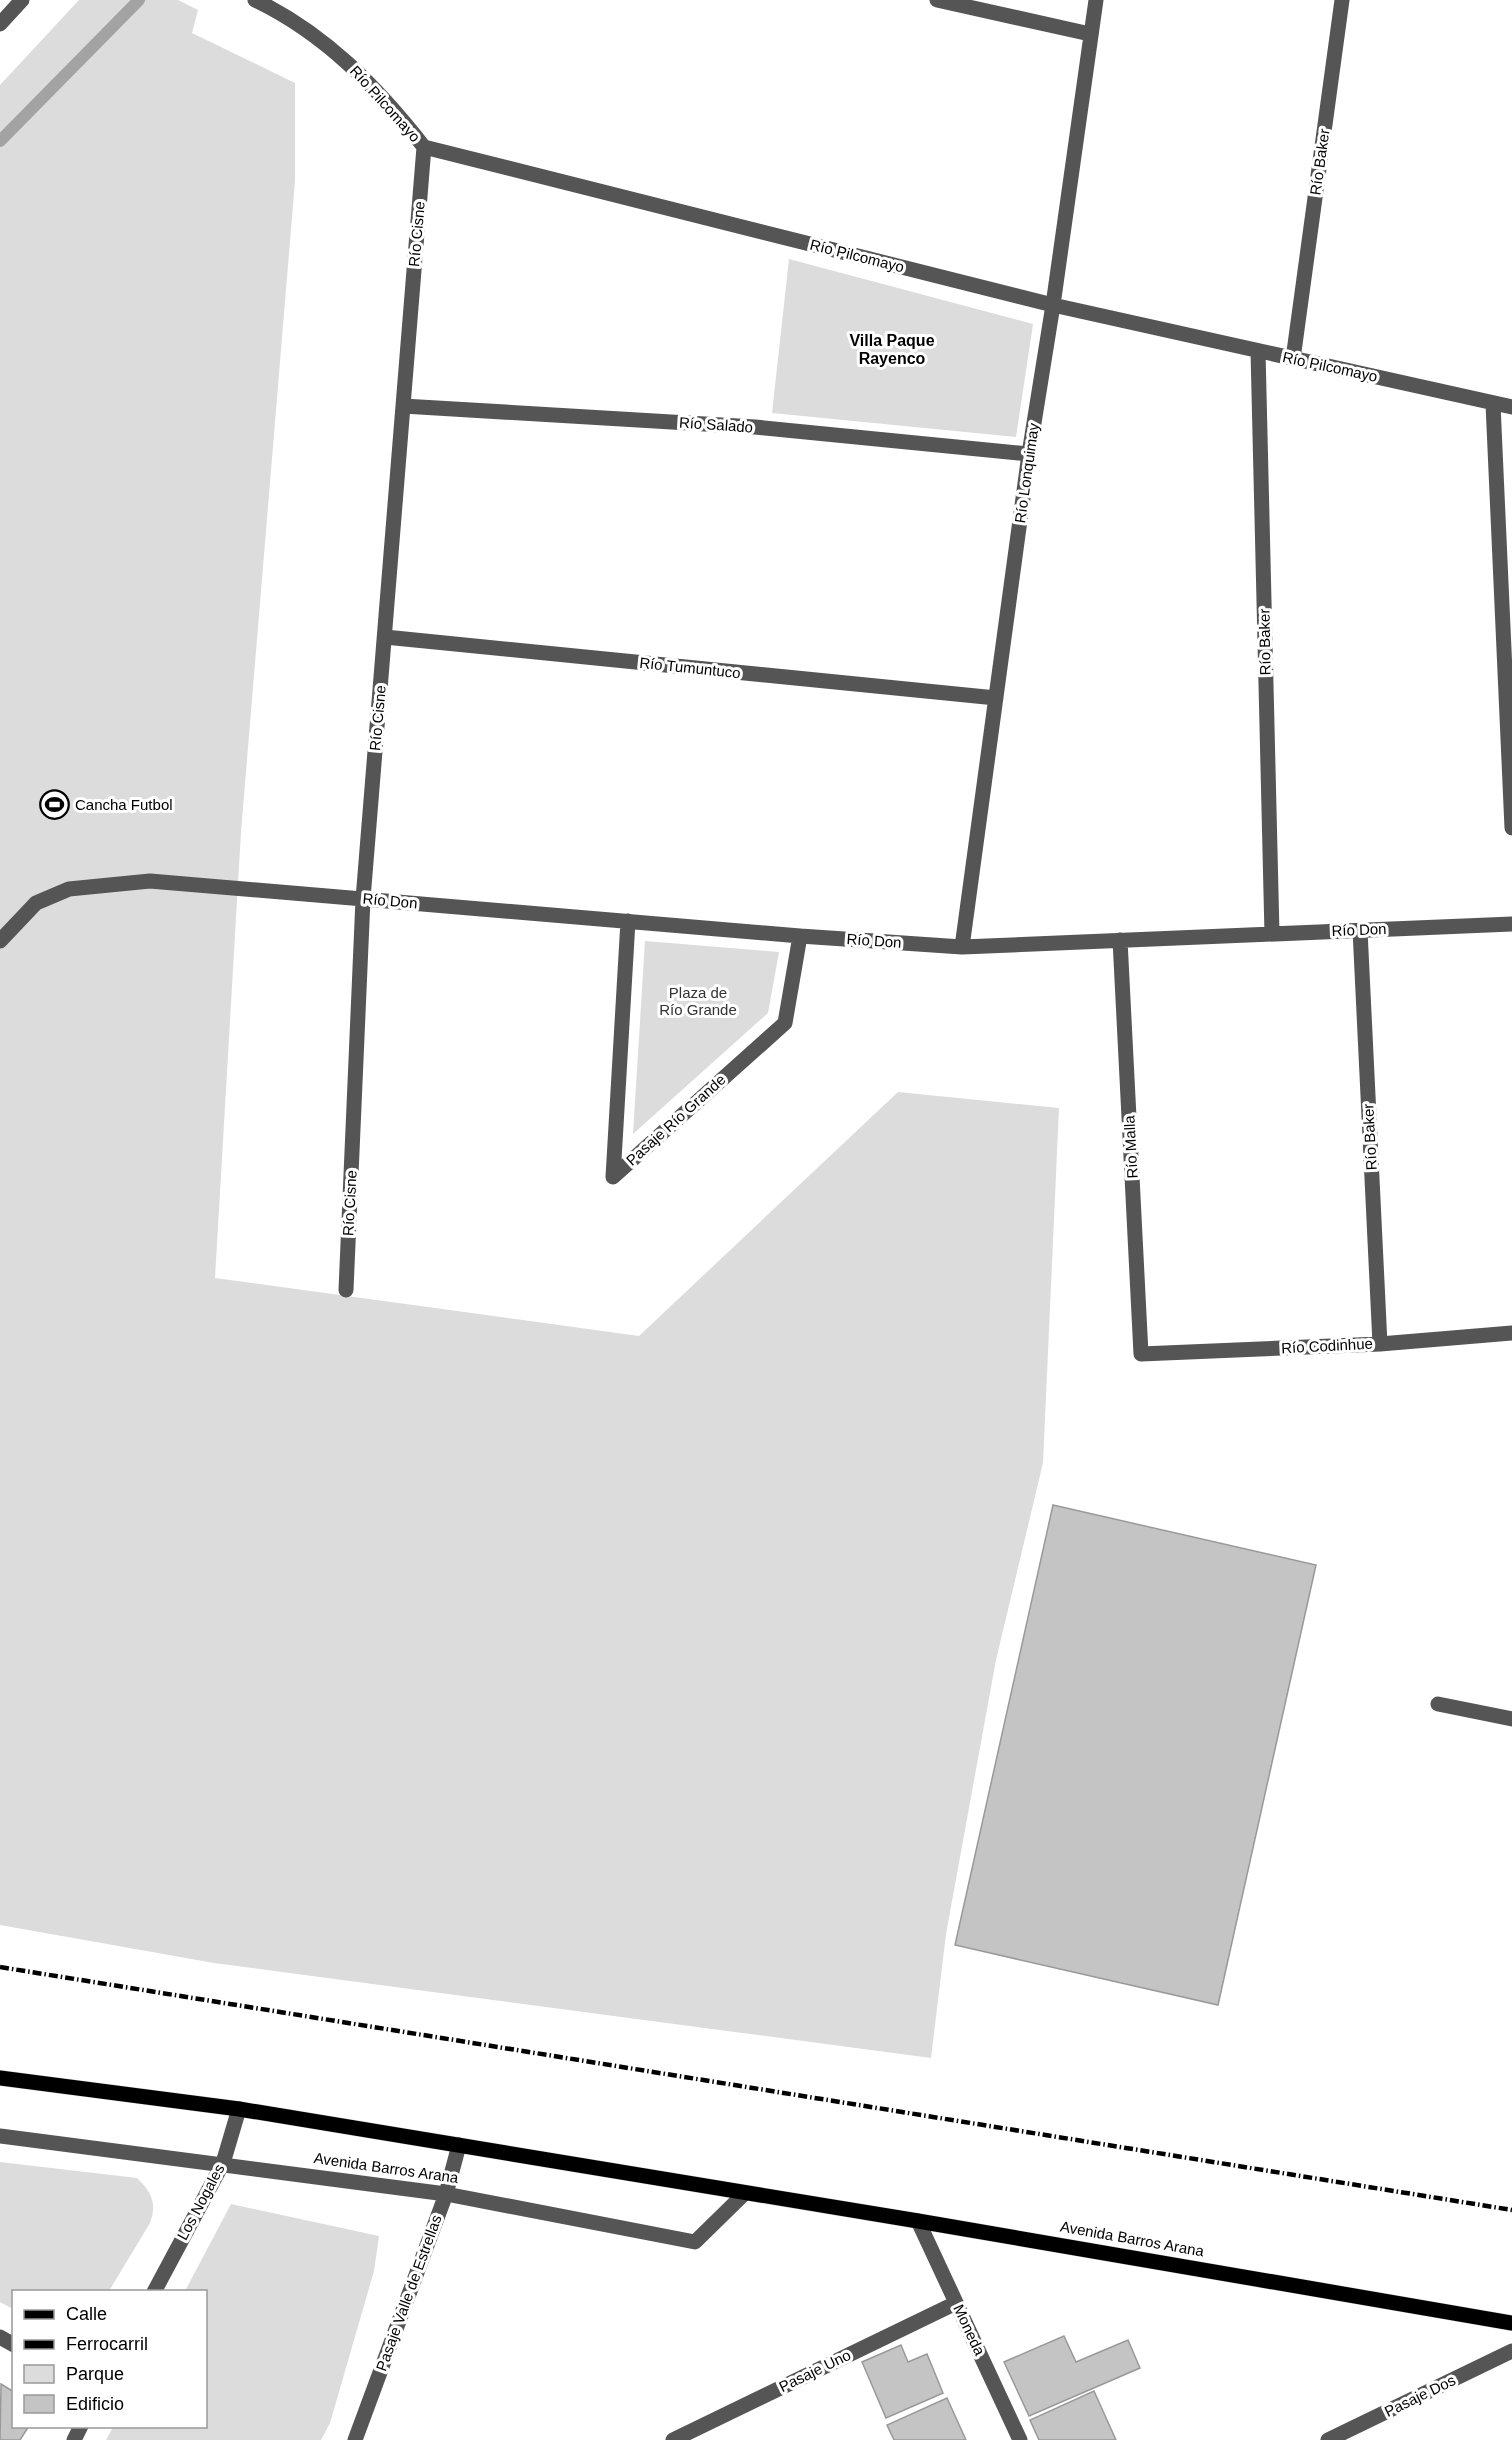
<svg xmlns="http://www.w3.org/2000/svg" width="1512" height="2440" viewBox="0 0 1512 2440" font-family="Arial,sans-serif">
  <rect width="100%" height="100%" fill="#fff"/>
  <path fill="#dcdcdc" d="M79 0H178L198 10 192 33 295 83V181L241 832 215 1278 639 1336 898 1092 1059 1108 1043 1463 996 1660 946 1934 931 2058 214 1963 0 1925V85Z
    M789 259 1033 324 1016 437 772 413Z
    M645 941 779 952 768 1013 633 1134Z
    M0 2162 137 2178C152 2192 157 2204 150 2223L109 2291 14 2292 13 2309 0 2302Z
    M231 2204 379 2236 374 2271 330 2423 321 2440H106L113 2427 206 2426V2292L185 2291Z"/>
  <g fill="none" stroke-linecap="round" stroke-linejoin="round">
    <path stroke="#a3a3a3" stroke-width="12" d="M0 141 139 0"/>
  </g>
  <path fill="#c4c4c4" stroke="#999" stroke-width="1.5" d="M1053 1505 1316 1565 1218 2005 955 1945Z
    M1064 2336 1076 2362 1128 2340 1140 2368 1029 2416 1004 2362Z
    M901 2345 908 2362 927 2354 943 2393 886 2418 862 2362Z
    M1 2384 14 2392V2426H29L20 2440H0Z
    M1094 2391 1116 2440H1039L1030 2420Z
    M947 2398 966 2440H894L887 2425Z"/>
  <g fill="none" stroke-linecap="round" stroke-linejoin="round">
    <defs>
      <path id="major" d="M0 2078 239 2109 918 2221 1512 2323"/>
    </defs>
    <use href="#major" stroke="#dbdbdb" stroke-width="16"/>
    <path stroke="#555" stroke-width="15" d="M255 0C324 33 377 87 424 147L1053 305 1512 407
      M937 0 1090 34
      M0 24 22 0
      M1258 351 1272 934
      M1293 359 1342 0
      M1493 404 1512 828
      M403 406 755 427 1029 454
      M385 637 996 698
      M628 921 613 1177 785 1023 800 936
      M1360 930 1380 1344
      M1120 940 1141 1354 1380 1344 1512 1333
      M0 941 36 903 69 889 150 881 800 936 962 947 1512 924
      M962 947 1029 454 1053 305 1096 0
      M346 1290 363 899 424 147
      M1438 1704 1512 1719
      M0 2136 446 2194 695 2242 745 2193
      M918 2221 1020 2440
      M154 2292 223 2163 239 2109
      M0 2337 14 2345
      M74 2440 81 2426
      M355 2440 446 2194 459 2145
      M673 2440 956 2303
      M1328 2440 1512 2351"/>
    <use href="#major" stroke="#000" stroke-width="15"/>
    <path stroke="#000" stroke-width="4.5" stroke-dasharray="9 3 1.5 3" stroke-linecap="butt" d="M0 1967 1512 2210"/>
  </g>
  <defs>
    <symbol id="stadium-ring" viewBox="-11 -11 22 22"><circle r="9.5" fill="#fff" stroke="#000" stroke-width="1.5"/><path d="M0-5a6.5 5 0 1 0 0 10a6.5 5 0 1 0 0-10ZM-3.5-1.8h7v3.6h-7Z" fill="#000"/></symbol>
  </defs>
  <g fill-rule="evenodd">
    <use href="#stadium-ring" x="38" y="788" width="33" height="33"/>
  </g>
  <g text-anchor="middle" stroke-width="6" stroke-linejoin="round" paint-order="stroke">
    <g font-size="15" fill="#000" stroke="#fff">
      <text transform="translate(385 104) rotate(48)" y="5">Río Pilcomayo</text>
      <text transform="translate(1320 162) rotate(-82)" y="5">Río Baker</text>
      <text transform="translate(417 234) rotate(-85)" y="5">Río Cisne</text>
      <text transform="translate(857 256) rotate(14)" y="5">Río Pilcomayo</text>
      <text transform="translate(1330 367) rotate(12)" y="5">Río Pilcomayo</text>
      <text transform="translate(716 425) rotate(4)" y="5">Río Salado</text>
      <text transform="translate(1027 473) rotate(-82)" y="5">Río Lonquimay</text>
      <text transform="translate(1265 642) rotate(-91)" y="5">Río Baker</text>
      <text transform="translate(690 668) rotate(6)" y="5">Río Tumuntuco</text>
      <text transform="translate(378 718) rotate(-85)" y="5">Río Cisne</text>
      <text transform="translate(390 901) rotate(5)" y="5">Río Don</text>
      <text transform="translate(1359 930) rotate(-2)" y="5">Río Don</text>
      <text transform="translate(874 941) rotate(4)" y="5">Río Don</text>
      <text transform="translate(676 1120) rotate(-42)" y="5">Pasaje Río Grande</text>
      <text transform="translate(1370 1137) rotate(-93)" y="5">Río Baker</text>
      <text transform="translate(1131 1147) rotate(-93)" y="5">Río Malla</text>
      <text transform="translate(350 1203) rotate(-87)" y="5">Río Cisne</text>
      <text transform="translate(1327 1346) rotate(-3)" y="5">Río Codinhue</text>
      <text transform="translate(386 2168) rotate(8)" y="5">Avenida Barros Arana</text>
      <text transform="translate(201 2202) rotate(-62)" y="5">Los Nogales</text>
      <text transform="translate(1132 2239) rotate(10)" y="5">Avenida Barros Arana</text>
      <text transform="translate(409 2293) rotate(-70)" y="5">Pasaje Valle de Estrellas</text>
      <text transform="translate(969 2330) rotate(65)" y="5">Moneda</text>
      <text transform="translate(815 2371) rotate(-26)" y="5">Pasaje Uno</text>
      <text transform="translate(1420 2396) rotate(-26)" y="5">Pasaje Dos</text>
    </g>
    <g font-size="15" fill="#000" stroke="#fff" text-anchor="start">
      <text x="75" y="810">Cancha Futbol</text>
    </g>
    <g font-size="15" fill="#333" stroke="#fff">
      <text x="698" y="998">Plaza de<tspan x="698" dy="17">Río Grande</tspan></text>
    </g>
    <g font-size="16" font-weight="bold" fill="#000" stroke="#fff">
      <text x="892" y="346">Villa Paque<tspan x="892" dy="18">Rayenco</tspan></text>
    </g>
  </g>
  <rect x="12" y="2290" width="195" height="138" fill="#ffffff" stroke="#999999" stroke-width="1.5"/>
  <rect x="24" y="2310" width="30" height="9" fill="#000000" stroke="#999999" stroke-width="1.5"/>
  <text x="66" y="2320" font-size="18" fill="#000000">Calle</text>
  <rect x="24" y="2340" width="30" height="9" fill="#000000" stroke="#999999" stroke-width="1.5"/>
  <text x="66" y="2350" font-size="18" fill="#000000">Ferrocarril</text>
  <rect x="24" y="2365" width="30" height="18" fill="#dcdcdc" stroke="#999999" stroke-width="1.5"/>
  <text x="66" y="2380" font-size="18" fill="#000000">Parque</text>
  <rect x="24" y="2395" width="30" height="18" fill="#c4c4c4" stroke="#999999" stroke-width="1.5"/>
  <text x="66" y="2410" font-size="18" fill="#000000">Edificio</text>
</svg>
